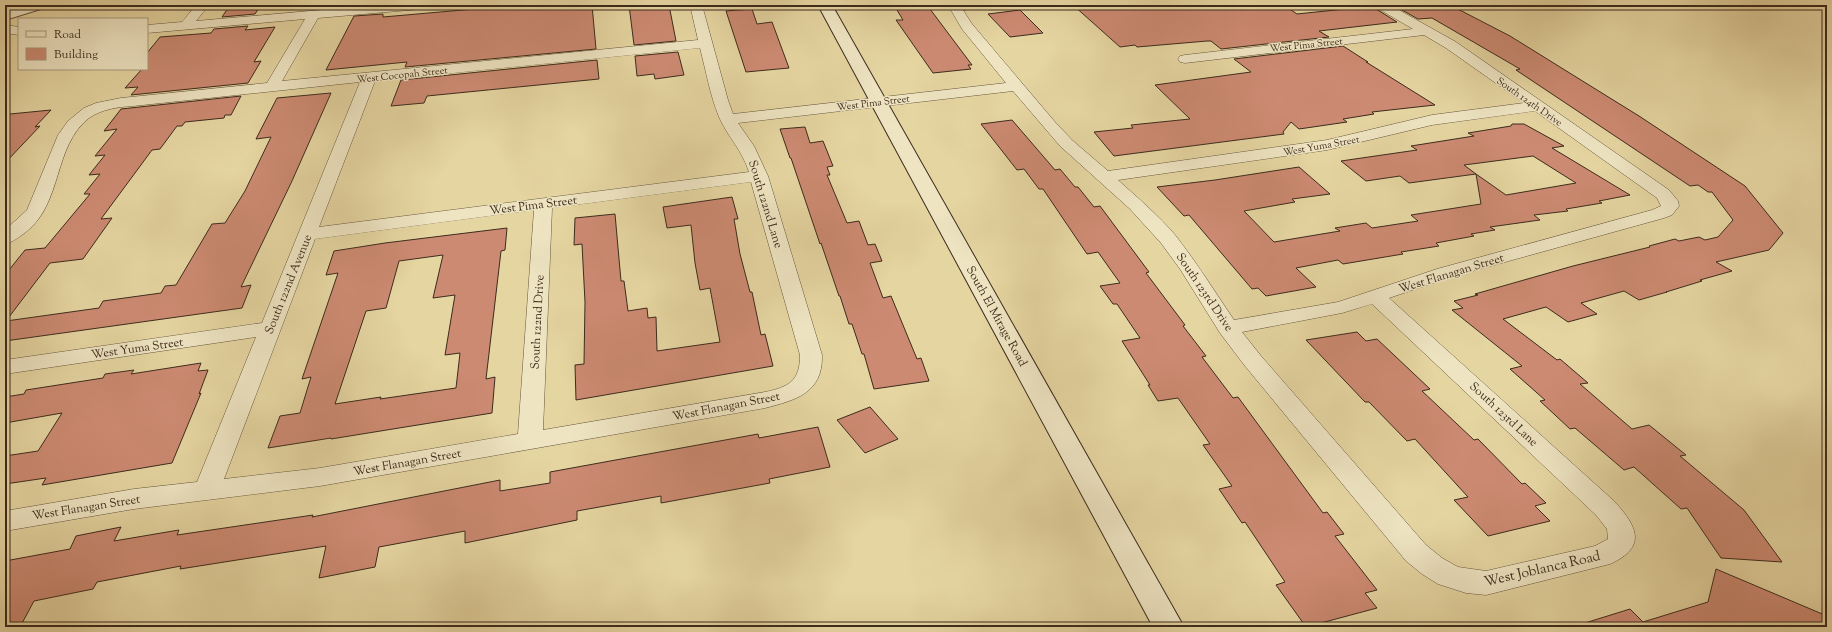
<svg xmlns="http://www.w3.org/2000/svg" width="1832" height="632" viewBox="0 0 1832 632" font-family="'Sorts Mill Goudy',serif">
  <rect width="100%" height="100%" fill="#e5d5a1"/>
  <filter id="stains"><feTurbulence type="fractalNoise" baseFrequency=".005" numOctaves="4"/><feColorMatrix values="0 0 0 0 .2 0 0 0 0 .09 0 0 0 0 .02 0 0 0 .5 -.17"/></filter>
  <radialGradient id="worn" r=".72"><stop offset=".6" stop-color="#630" stop-opacity="0"/><stop offset="1" stop-color="#630" stop-opacity=".3"/></radialGradient>
  <path fill="#cc8a72" stroke="#3c2b1c" fill-rule="evenodd" d="M230 5H261L255 14 222 17Z
    M520 5H592L596 49 405 67 407 62 326 70 354 16 383 14V17Z
    M629 5H669L676 41 634 45Z
    M894 5H927L972 65H968L971 69 933 73 896 20H903Z
    M1073 5H1284L1297 14 1374 6 1376 9 1397 22 1319 31 1329 37 1221 49 1211 41H1207L1137 47 1135 45 1120 47Z
    M1393 5H1450L1510 36 1639 116 1745 186 1783 233 1769 250 1716 262 1732 271 1700 280 1702 281 1666 292H1667L1639 300 1624 291 1581 303 1597 314 1568 322 1546 307 1503 319 1557 360 1560 359 1588 383 1580 384 1632 429 1649 425 1686 455 1680 456 1744 510 1782 562 1721 558 1687 508 1681 509 1634 467 1624 470 1575 428 1570 429 1540 401 1545 400 1510 369 1522 366 1452 310 1463 308 1454 301 1478 295 1475 294 1573 266 1650 247 1649 246 1675 239 1679 241 1699 237 1705 240 1718 237 1733 220 1712 192H1708L1698 185 1690 186 1516 70 1520 69 1432 18 1418 19Z
    M752 9 757 24 772 22 789 68 746 72 726 11Z
    M1020 10 1043 33 1010 37 988 14Z
    M248 26 245 30 275 27 254 62 261 61 248 83 131 95 138 87 125 88 142 69H147V53L160 37 211 33 214 29Z
    M1343 46 1368 62H1366L1435 105 1372 112 1374 114 1343 119 1347 122 1299 129 1291 122 1283 132 1284 134 1114 156 1094 132 1133 128 1131 125 1190 119 1155 85 1251 72 1234 59Z
    M678 52 684 75 655 79 654 74 637 76 635 56Z
    M597 60 599 79 427 96 424 103 391 106 401 80Z
    M331 93 292 181 241 287 251 285 242 308 5 341V275L25 250 45 248 90 194H84L100 174 89 175 105 155 95 156 117 129 104 131 121 109 241 96 231 115H225L224 118 185 122 182 126H177L160 149 152 150 101 219 112 218 83 259 50 263 6 321 99 308 103 301 161 293 165 286 176 285 212 224 225 223 245 191 271 137 256 139 277 98Z
    M51 110 35 127 40 126 5 163V119L10 114Z
    M1012 120 1055 170 1060 169 1075 187H1078L1094 207 1100 206 1149 272 1146 273 1185 325 1183 326 1206 356 1202 357 1233 398 1238 397 1323 513 1327 512 1344 534 1335 536 1377 590 1365 593 1377 608 1306 627 1276 585 1285 582 1245 522 1242 523 1219 489 1232 486 1203 445 1210 444 1178 398 1158 401 1148 385H1150L1122 341 1140 338 1117 304H1113L1100 286 1120 283 1098 252 1087 254 1043 189H1039L1024 169 1017 170 981 124Z
    M1512 124H1524L1564 146 1552 148 1630 195 1599 201 1602 203 1566 209 1568 211 1534 215 1540 220 1490 227 1495 230 1471 234 1474 236 1436 243 1439 246 1401 252 1403 254 1343 264 1338 260 1296 268 1316 287 1266 296 1258 288 1252 289 1189 215 1184 216 1157 187 1215 180 1299 167 1330 194 1292 199 1295 202 1244 211 1274 242 1340 231 1335 228 1366 223 1372 228 1418 221 1411 215 1481 204 1476 174 1506 195 1576 183 1533 156 1464 165 1476 174 1409 183 1400 176 1366 181 1341 161 1417 150 1411 146 1474 136 1468 133 1511 126Z
    M805 127 810 143 823 141 833 166 827 167 830 175H827L847 223 859 221 868 245 875 244 882 261 870 263 883 298 891 296 917 359 921 358 929 381 874 389 864 354H862L852 324H849L840 296H839L821 243 820 244 791 158H790L780 129Z
    M732 197 738 219H734L740 254 750 292H752L761 335 765 334 773 366 576 400 575 365 584 364 585 302 582 244 574 245 575 218 615 214 621 281H624L628 311 647 308 648 318 656 317 657 351 720 342 710 288 700 290 695 263 691 225 667 228 663 207Z
    M507 228 505 250 501 251 486 379 495 377 492 413 331 439V438L268 448 280 416 300 413 311 377 302 379 338 273 326 275 334 251 385 243ZM443 255 433 298 455 295 445 355 460 353 456 388 380 399 381 397 335 404 366 311 386 308 399 261Z
    M1357 332 1366 341 1377 339 1430 389 1422 391 1474 440 1478 439 1522 484 1525 483 1546 503 1535 506 1550 521 1488 536 1454 500 1468 497 1415 439 1407 441 1369 402H1365L1306 340Z
    M201 363 198 371 208 370 199 394 201 393 172 463 42 485 46 478 5 484V456L38 451 62 413 5 423V397L24 394 26 390 103 378 105 374 134 370 131 374Z
    M870 407 898 439 865 453 837 420Z
    M818 427 830 467 769 479 770 483 661 503V496L577 511V520L465 543V531L379 547 375 567 319 578 326 546 180 569 181 566 97 582 93 589 34 601 20 627H5V561L70 549 76 536 121 527 114 541 179 530 177 535 313 515 312 517 500 480V491L550 483V472L758 434 759 438Z
    M1716 569 1827 616V627H1586L1585 623 1630 609 1643 622 1708 602Z"/>
  <g fill="none" stroke-linecap="round" stroke-linejoin="round">
    <defs>
      <path id="minor" d="M196 5H209L196 21 378 5H427L425 8 421 9 318 18 282 81 698 40 690 5H702L728 100 733 114 1006 83 962 29 948 5H986L984 8 963 10 972 24 1055 122 1072 140 1108 171 1327 140 1432 115 1524 103 1446 48 1424 35 1185 63 1180 62 1178 59 1180 56 1185 55 1413 29 1377 8 1375 5H1390L1456 42 1669 190 1678 201 1679 206 1672 215 1664 218 1451 277 1389 298 1614 501C1637 526 1648 547 1610 564L1486 595 1466 593 1438 584 1422 574 1406 561 1245 366 1220 333 1180 269 1161 243 1130 209 1060 146 1013 91 738 123 754 146 768 176 822 355C823 393 796 400 765 408L320 486 134 509 5 531V511L134 489 197 482 256 337 5 374V360L262 323 360 82 133 106C118 107 102 109 89 118 53 146 63 203 26 232 19 237 13 242 5 244V230L27 210 58 135 68 121 84 108 96 103 121 98 267 83 305 19 147 33V25L182 22ZM700 48C706 71 710 95 719 117 728 137 742 150 749 172L319 227 375 81ZM1535 111 1657 198 1661 206 1652 210 1437 269 1338 302 1234 320C1215 292 1197 263 1176 236 1159 216 1138 198 1118 180L1327 150 1432 125ZM751 182 800 355C800 381 789 387 765 392L543 430 552 208ZM534 210 518 434 320 468 224 479 315 239ZM1372 304 1596 515 1607 529 1608 539 1595 546 1486 571 1458 567 1442 558 1426 545 1261 356 1242 332 1342 313Z
        M5 25 19 27V35L5 33Z"/>
      <path id="tertiary" d="M26 5H46L44 8 5 20V12Z"/>
      <path id="secondary" d="M818 5H832L1184 627H1153Z"/>
    </defs>
    <use href="#minor" stroke="#66563d" stroke-width="1"/>
    <use href="#tertiary" stroke="#66563d" stroke-width="2"/>
    <use href="#secondary" stroke="#3c2b1c" stroke-width="2"/>
    <use href="#minor" fill="#eee4c2" fill-rule="evenodd"/>
    <use href="#tertiary" fill="#eee4c2" fill-rule="evenodd"/>
    <use href="#secondary" fill="#eee4c2" fill-rule="evenodd"/>
  </g>
  <g text-anchor="middle" stroke-width="3" stroke-linejoin="round" paint-order="stroke">
    <g font-size="10" fill="#3c2b1c" stroke="#eee4c2">
      <text transform="translate(1306 44) rotate(-6)" y="4">West Pima Street</text>
      <text transform="translate(402 74) rotate(-6)" y="4">West Cocopah Street</text>
      <text transform="translate(1530 101) rotate(35)" y="4">South 124th Drive</text>
      <text transform="translate(873 102) rotate(-7)" y="4">West Pima Street</text>
      <text transform="translate(1321 145) rotate(-10)" y="4">West Yuma Street</text>
    </g>
    <g font-size="12" fill="#3c2b1c" stroke="#eee4c2">
      <text transform="translate(766 204) rotate(73)" y="4">South 122nd Lane</text>
      <text transform="translate(533 205) rotate(-7)" y="4">West Pima Street</text>
      <text transform="translate(1451 273) rotate(-17)" y="4">West Flanagan Street</text>
      <text transform="translate(288 284) rotate(-68)" y="4">South 122nd Avenue</text>
      <text transform="translate(1205 292) rotate(56)" y="4">South 123rd Drive</text>
      <text transform="translate(997 316) rotate(61)" y="4">South El Mirage Road</text>
      <text transform="translate(537 322) rotate(-87)" y="4">South 122nd Drive</text>
      <text transform="translate(137 348) rotate(-8)" y="4">West Yuma Street</text>
      <text transform="translate(726 406) rotate(-11)" y="4">West Flanagan Street</text>
      <text transform="translate(1504 414) rotate(43)" y="4">South 123rd Lane</text>
      <text transform="translate(407 462) rotate(-10)" y="4">West Flanagan Street</text>
      <text transform="translate(86 507) rotate(-9)" y="4">West Flanagan Street</text>
    </g>
    <g font-size="14" fill="#3c2b1c" stroke="#eee4c2">
      <text transform="translate(1542 568) rotate(-13)" y="5">West Joblanca Road</text>
    </g>
  </g>
  <rect width="1832" height="632" fill="none" stroke="#e5d5a1" stroke-width="20"/>
  <rect x="6" y="6" width="1820" height="620" fill="none" stroke="#3c2b1c" stroke-width="2"/>
  <rect x="10" y="10" width="1812" height="612" fill="none" stroke="#3c2b1c"/>
  <rect x="18" y="18" width="130" height="52" fill="#eee4c2" stroke="#a79a80"/>
  <rect x="26" y="31" width="20" height="6" fill="#eee4c2" stroke="#a79a80"/>
  <text x="54" y="38" font-size="12" fill="#3c2b1c">Road</text>
  <rect x="26" y="48" width="20" height="12" fill="#cc8a72" stroke="#a79a80"/>
  <text x="54" y="58" font-size="12" fill="#3c2b1c">Building</text>
  <rect width="100%" height="100%" filter="url(#stains)"/>
  <rect width="100%" height="100%" fill="url(#worn)"/>
</svg>
